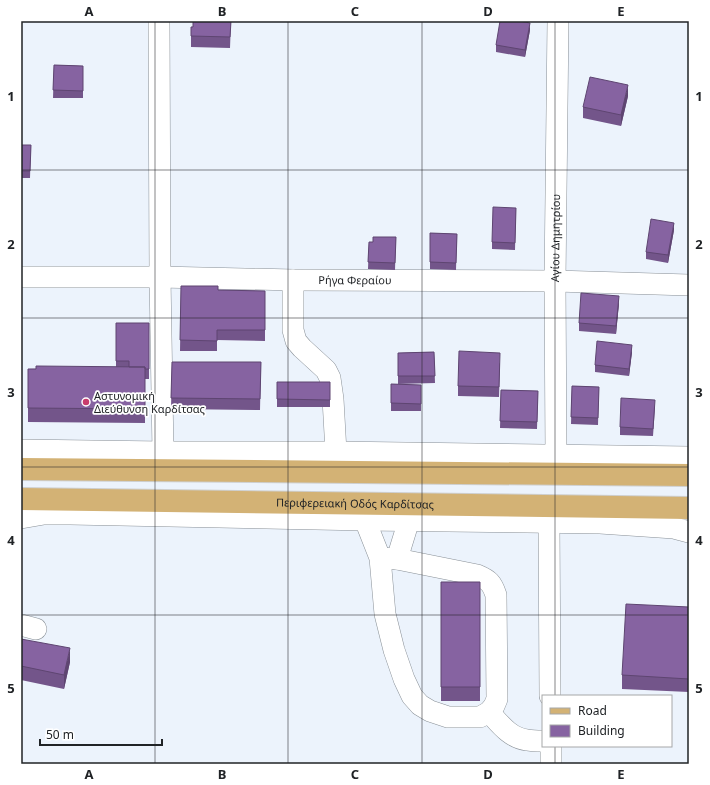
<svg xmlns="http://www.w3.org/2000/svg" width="710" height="785" viewBox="0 0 710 785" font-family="'Noto Sans',sans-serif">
  <rect width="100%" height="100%" fill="#ecf3fc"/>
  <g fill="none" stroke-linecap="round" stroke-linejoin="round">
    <defs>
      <g id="minor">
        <path d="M159 21 160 277 163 452"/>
        <path id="s1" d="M21 277H160L293 280 555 281 689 285"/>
        <path d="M293 280V330L296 341 302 348 326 370 330 378 333 399 336 452"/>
        <path d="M21 450 163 452H336L689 457"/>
        <path id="s2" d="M556 456 555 281 558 21"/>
        <path d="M21 518 44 514H70L365 520 600 523 674 528 689 532"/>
        <path d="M365 520 380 558 385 614 394 650 404 679 412 696 420 705 430 711 448 717H480L489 712 494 706 497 699 496 595C492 583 489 580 477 575L397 559 380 558"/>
        <path d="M549 522 550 696"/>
        <path d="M397 559 409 520"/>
        <path d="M21 625 36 629"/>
        <path d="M489 712C500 724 510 738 527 740 532 741 538 741 543 741"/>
        <path d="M551 746V764"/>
      </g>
      <g id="major">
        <path d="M21 469 689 475"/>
        <path id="s3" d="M21 499 689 508"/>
      </g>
    </defs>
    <use href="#minor" stroke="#899097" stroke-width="22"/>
    <use href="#major" stroke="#cecfcf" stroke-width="24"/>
    <use href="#minor" stroke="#fff" stroke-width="21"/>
    <use href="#major" stroke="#d3b275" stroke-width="22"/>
  </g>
  <path fill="#73558a" d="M231 21 230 48 191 47V27Z
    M530 30 525 57 496 52V45Z
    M54 65 83 66V98H53Z
    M628 96 621 126 583 118V107Z
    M21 145H31L30 178H21Z
    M516 208 515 250 492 249V242Z
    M674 230 668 263 646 259V252Z
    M430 233 457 234 456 270 430 269Z
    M396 237 395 270 368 269 369 242H373Z
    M181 286 218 290 265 291V341L217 340V351H180Z
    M619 303 616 334 579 331V323Z
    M116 323H149V379H145V423L28 422V369L116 367Z
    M434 352 435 383 398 384V353Z
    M632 352 629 376 595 372V365Z
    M172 362H261L260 410 171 409Z
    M500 363 499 397 458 396V386Z
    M277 382H330V407H277Z
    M391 384 421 385V411H391Z
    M572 386 599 387 598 425 571 424Z
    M501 390 538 391 537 429 500 428Z
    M655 407 653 436 620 435V427Z
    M441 582H480V701H441Z
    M689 607V692L622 689V675Z
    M21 639 70 662 64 689 21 680Z"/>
  <path fill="#5e4571" d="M530 23V30L525 57V50Z
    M628 85V96L621 126V115Z
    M674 223V230L668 263V255Z
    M619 296V303L616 334V326Z
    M632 345V352L629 376V369Z
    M70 648V662L64 689V675Z"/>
  <path fill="#8663a1" stroke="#5e4571" d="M193 21H231L230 37 191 36V27H193Z
    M500 21H519L530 23 525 50 496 45Z
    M54 65 83 66V91L53 90Z
    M590 77 628 85 621 115 583 107Z
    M21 145H31L30 171H21Z
    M493 207 516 208 515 243 492 242Z
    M651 219 674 223 668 255 646 252Z
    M430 233 457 234 456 263 430 262Z
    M373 237H396L395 263 368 262 369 242H373Z
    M181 286H218V290L265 291V330H217V341L180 340Z
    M581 293 619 296 616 326 579 323Z
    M116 323H149V369H145V367H129V361H116Z
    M597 341 632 345 629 369 595 365Z
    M459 351 500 353 499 387 458 386Z
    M434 352 435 376H398V353Z
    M172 362H261L260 399 171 398Z
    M36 366 145 367V409L28 408V369H36Z
    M277 382H330V400L277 399Z
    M391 384 421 385V404L391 403Z
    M572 386 599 387 598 418 571 417Z
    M501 390 538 391 537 422 500 421Z
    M621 398 655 400 653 429 620 427Z
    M441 582H480V687H441Z
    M626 604 689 607V679L622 675Z
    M21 639 70 648 64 675 21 666Z"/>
  <path fill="none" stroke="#202326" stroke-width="1" stroke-opacity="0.55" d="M155 21V764M288 21V764M422 21V764M555 21V696M21 170H689M21 318H689M21 467H689M21 615H689M555 746V764"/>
  <circle fill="#c83c6d" stroke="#fff" stroke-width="1.5" cx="86" cy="402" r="4"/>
  <g text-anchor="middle" stroke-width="3.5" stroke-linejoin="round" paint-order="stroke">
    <g font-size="11" fill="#202326" stroke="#fff">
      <text dy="4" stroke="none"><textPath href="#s2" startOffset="218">Αγίου Δημητρίου</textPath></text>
      <text dy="4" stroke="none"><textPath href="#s1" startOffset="334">Ρήγα Φεραίου</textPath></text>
      <text dy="4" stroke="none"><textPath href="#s3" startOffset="334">Περιφερειακή Οδός Καρδίτσας</textPath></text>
    </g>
    <g font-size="11" fill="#202326" stroke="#fff" text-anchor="start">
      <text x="94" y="400">Αστυνομική<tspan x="94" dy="13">Διεύθυνση Καρδίτσας</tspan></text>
    </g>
  </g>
  <rect width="710" height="785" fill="none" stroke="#ffffff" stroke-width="44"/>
  <rect x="542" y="695" width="130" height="52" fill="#ffffff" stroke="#a6a7a8"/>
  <rect x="550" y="708" width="20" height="6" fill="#d3b275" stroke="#a6a7a8"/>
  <text x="578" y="715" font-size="12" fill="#202326">Road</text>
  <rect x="550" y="725" width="20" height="12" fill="#8663a1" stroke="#a6a7a8"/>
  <text x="578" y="735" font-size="12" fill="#202326">Building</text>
  <path d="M40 739v6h122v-6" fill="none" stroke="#202326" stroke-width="2"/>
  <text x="46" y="739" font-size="12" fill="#202326" stroke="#ffffff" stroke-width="3" paint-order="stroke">50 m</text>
  <rect x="22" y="22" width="666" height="741" fill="none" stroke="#202326" stroke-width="1.5"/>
  <g font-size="13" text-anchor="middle" font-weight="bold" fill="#202326">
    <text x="89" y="16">A</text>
    <text x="222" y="16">B</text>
    <text x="355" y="16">C</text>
    <text x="488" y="16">D</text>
    <text x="621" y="16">E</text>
    <text x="11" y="101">1</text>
    <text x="699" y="101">1</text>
    <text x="11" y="249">2</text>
    <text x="699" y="249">2</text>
    <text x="11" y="397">3</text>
    <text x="699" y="397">3</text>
    <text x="11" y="545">4</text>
    <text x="699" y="545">4</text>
    <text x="11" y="693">5</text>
    <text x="699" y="693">5</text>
    <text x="89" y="779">A</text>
    <text x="222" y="779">B</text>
    <text x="355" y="779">C</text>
    <text x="488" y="779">D</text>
    <text x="621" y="779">E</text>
  </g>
</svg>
